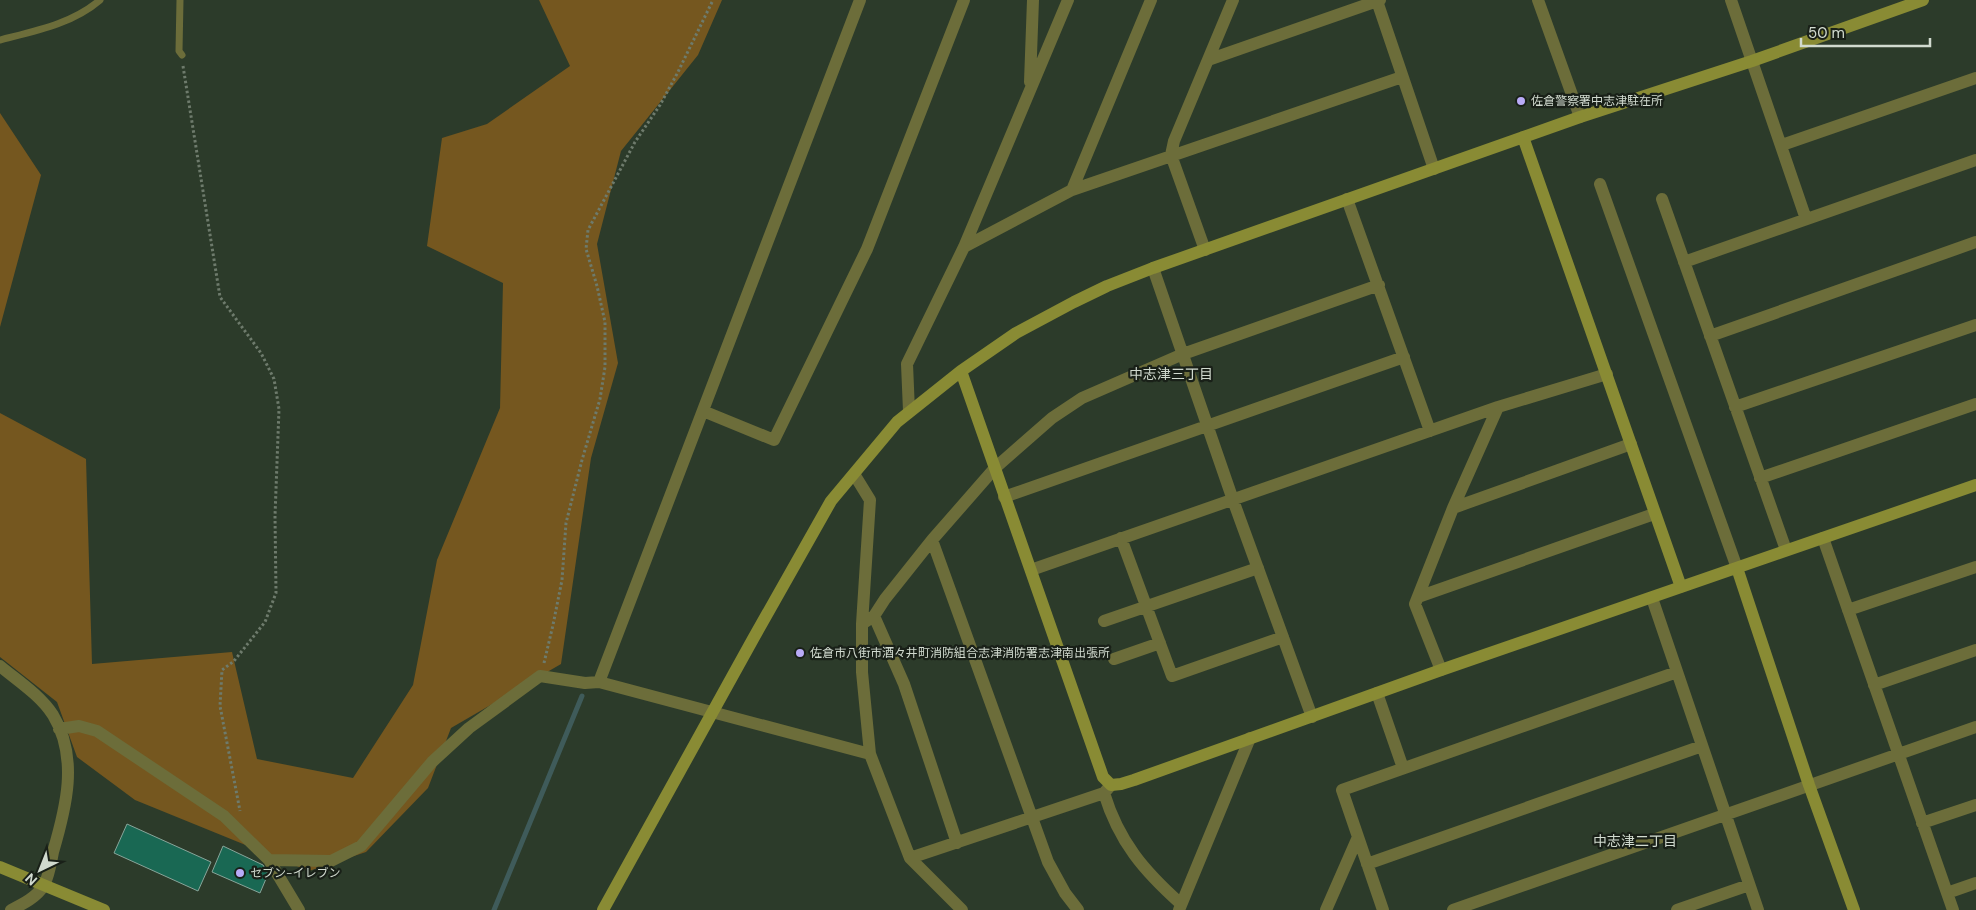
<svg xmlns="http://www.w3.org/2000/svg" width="1976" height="910" viewBox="0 0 1976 910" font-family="'DM Sans','Noto Sans JP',sans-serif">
  <rect width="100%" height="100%" fill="#2c3b2a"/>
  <path fill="#75571f" d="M539 0H722L698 55 621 151 597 244 618 363 591 458 561 664 451 728 428 788 366 852 309 871 135 800 77 757 57 702 0 657V413L86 459 92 664 232 652 257 759 353 778 413 685 437 560 500 408 503 283 427 246 442 138 487 124 570 66Z
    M0 113 41 175 0 327Z"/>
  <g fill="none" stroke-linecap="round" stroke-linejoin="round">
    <path stroke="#3f5b5a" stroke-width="5" d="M494 910 582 696"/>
  </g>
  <path fill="#196853" stroke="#88a59a" d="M127 824 211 862 198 891 114 853Z
    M223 846 263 865 268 874 260 893 212 872Z"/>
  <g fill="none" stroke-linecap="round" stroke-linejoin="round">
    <path stroke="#6e7b6c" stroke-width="3" stroke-dasharray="2.5 2.5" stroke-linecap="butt" d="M183 66 220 297 261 353 274 379 279 409 275 516 276 593 265 622 234 661 222 670 220 706 240 811
      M544 663 553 625 562 580 566 523 582 460 600 399 605 367V322L597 286 586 249 588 230 635 142 660 105 678 72 713 0"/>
    <path stroke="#6c6d3a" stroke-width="7" d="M180 0 179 51 182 55
      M0 40C35 31 72 24 100 0"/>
    <path stroke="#6c6d3a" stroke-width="12" d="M860 0 599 682 870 754
      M1538 0 1580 117
      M1731 0 1806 219
      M1377 1 1434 169
      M1208 60 1380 0
      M1030 82 1033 0
      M1782 145 1976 78
      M1600 184 1737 568
      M1072 190 1151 0
      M1347 199 1430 431
      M1662 199 1786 550
      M964 247 1072 190 1402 77
      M1205 250 1171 155 1174 141 1233 0
      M1684 262 1976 160
      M1153 268 1233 500 1312 717
      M1710 336 1976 242
      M1735 407 1976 325
      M703 411 774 440 867 249 964 0
      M909 411 907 364 964 247 1068 0
      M854 474 870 500 862 624V672L870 754 910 858 962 910
      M1760 478 1976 404
      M1004 497 1404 357
      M1453 508 1631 444
      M1121 538 1172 676 1283 637
      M1823 538 1953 910
      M932 540 1048 862 1065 893 1078 910
      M1031 570 1498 407 1607 374
      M1418 597 1654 514
      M1652 598 1758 910
      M1848 610 1976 567
      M874 616 904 684 957 843
      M1104 621 1258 568
      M862 624 874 616 885 599 932 540 995 468 1052 418 1082 398 1183 354 1379 285
      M1114 659 1160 643
      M0 666C18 681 40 695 53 715 79 758 66 808 53 852 51 862 49 876 44 885 37 897 23 904 11 910
      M1441 670 1415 604 1453 508 1498 407
      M1874 685 1976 650
      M1377 693 1403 768
      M59 729 79 726 97 731 224 816 269 860 299 910
      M1104 793C1119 842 1144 871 1181 904
      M1922 823 1976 805
      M910 858 1104 793 1111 785
      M269 860 331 861 361 846 432 762 469 728 540 676 585 683 599 682
      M1367 864 1702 746
      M1947 893 1976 883
      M1179 910 1250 738
      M1326 910 1358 837
      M1383 910 1342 790 1677 672
      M1453 910 1976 727
      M1677 910 1749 885"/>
    <path stroke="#898b34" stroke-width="12" d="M1523 137 1681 587
      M961 371 1103 777 1111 785 1121 784 1134 780 1441 670 1976 485
      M1737 568 1809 785 1854 910
      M0 867 104 910
      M603 910 753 639 831 501 897 422 961 371 1016 333 1074 302 1107 286 1153 268 1580 117 1752 61 1923 0"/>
  </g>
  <g fill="#b9abf7" stroke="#192018" stroke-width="2">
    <circle cx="1521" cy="101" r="5"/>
    <circle cx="800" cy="653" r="5"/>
    <circle cx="240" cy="873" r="5"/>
  </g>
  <g text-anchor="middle" stroke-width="4.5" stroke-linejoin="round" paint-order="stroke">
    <g font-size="12" fill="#d1dacf" stroke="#192018" text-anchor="start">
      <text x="1531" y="105">佐倉警察署中志津駐在所</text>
      <text x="810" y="657">佐倉市八街市酒々井町消防組合志津消防署志津南出張所</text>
      <text x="250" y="877">セブン-イレブン</text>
    </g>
    <g font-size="14" fill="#d1dacf" stroke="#192018">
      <text x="1171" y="379">中志津三丁目</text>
      <text x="1635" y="846">中志津二丁目</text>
    </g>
  </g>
  <g transform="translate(40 870) rotate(223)" stroke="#192018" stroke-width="4" paint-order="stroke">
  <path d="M0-4L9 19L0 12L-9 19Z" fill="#d1dacf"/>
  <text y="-8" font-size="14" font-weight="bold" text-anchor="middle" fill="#d1dacf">N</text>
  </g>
  <path d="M1801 38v8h129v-8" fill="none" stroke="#d1dacf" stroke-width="2.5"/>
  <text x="1808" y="38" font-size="15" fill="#d1dacf" stroke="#192018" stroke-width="4" paint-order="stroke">50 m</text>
</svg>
